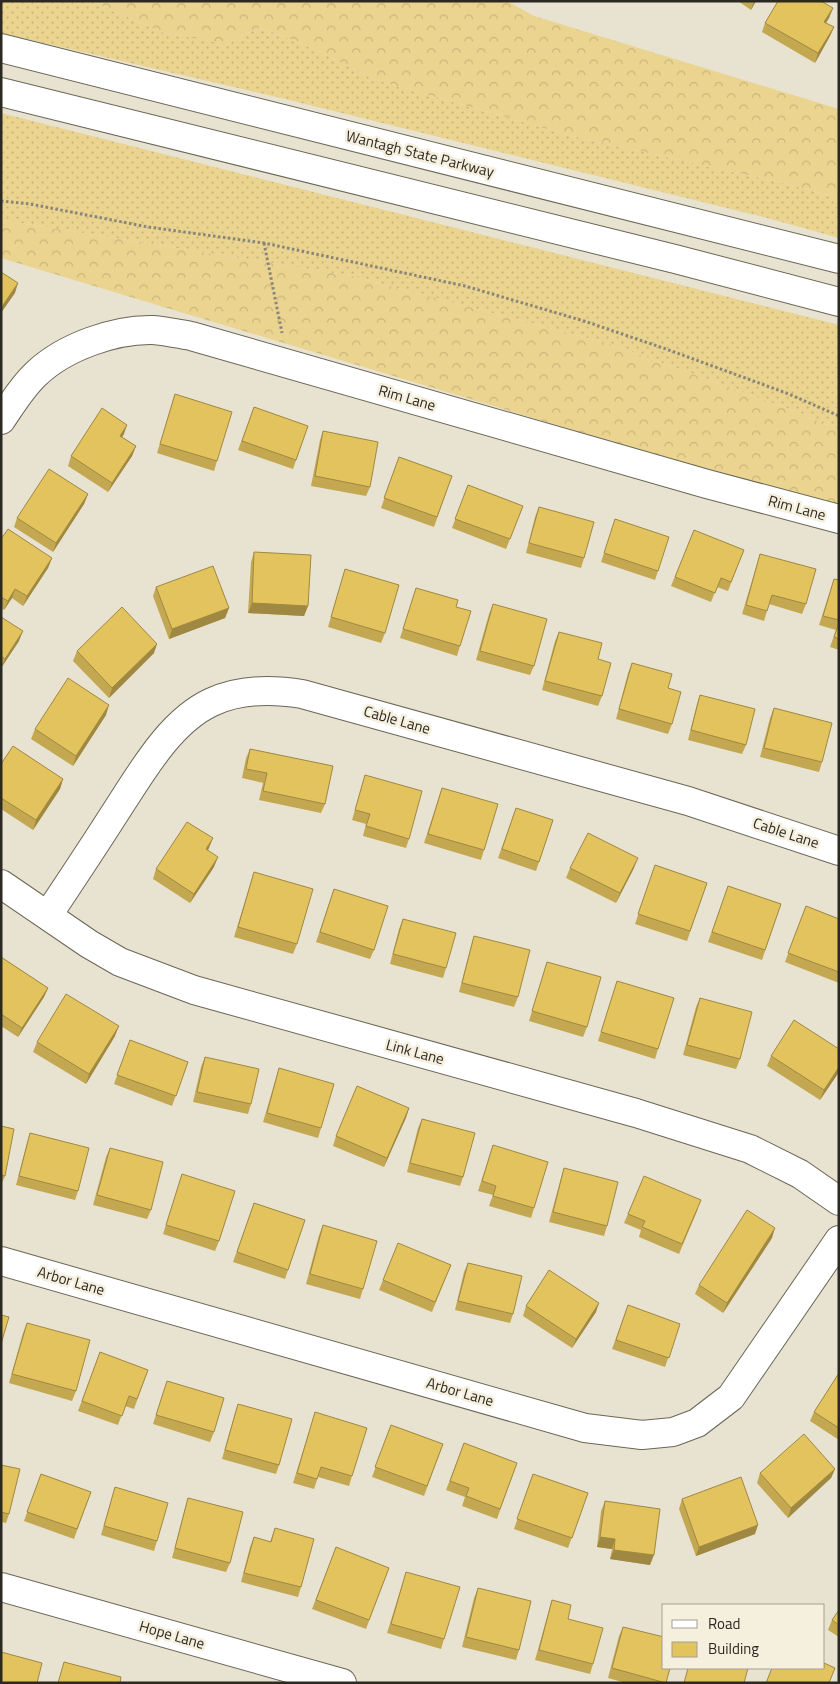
<svg xmlns="http://www.w3.org/2000/svg" width="840" height="1684" viewBox="0 0 840 1684" font-family="'Titillium Web',sans-serif">
  <defs>
    <pattern id="grass-dots" width="8" height="8" patternUnits="userSpaceOnUse" patternTransform="scale(1.25)"><rect width="8" height="8" fill="#ead48f"/><path d="M2 2h.1M6 6h.1" fill="none" stroke="#c9b67b" stroke-width="1.8" stroke-linecap="round"/></pattern>
    <pattern id="forest-crowns" width="20" height="18" patternUnits="userSpaceOnUse" patternTransform="scale(1.25)"><rect width="20" height="18" fill="#ead48f"/><path d="M2 6a3 3 0 1 1 6 0M12 15a3 3 0 1 1 6 0" fill="none" stroke="#c9b67b"/></pattern>
  </defs>
  <rect width="100%" height="100%" fill="#e8e2d1"/>
  <path fill="url(#grass-dots)" d="M1 1H92L161 32 227 44 259 27 303 44 376 80 572 136 787 184 839 198V238L767 218 281 98 1 33Z
    M1 113 839 325V430L794 411 610 344 352 276 1 220Z"/>
  <path fill="url(#forest-crowns)" d="M92 1H507L534 16 839 109V198L787 184 572 136 376 80 303 44 259 27 227 44 161 32Z
    M1 220 352 276 610 344 794 411 839 430V510L1 258Z"/>
  <g fill="none" stroke-linecap="round" stroke-linejoin="round">
    <defs>
      <path id="minor" d="M1 420C12 404 22 387 36 374 64 347 115 329 153 330 166 331 179 334 191 336L707 484 839 519
        M1 884 89 944 120 962 194 990 636 1113 750 1149 800 1174 839 1201
        M48 915C70 882 92 849 113 816 139 777 168 722 212 702 240 689 272 689 302 694L688 801 839 851
        M1 1261 585 1428 642 1435 673 1432 697 1423 731 1397 839 1240
        M1 1587 342 1683"/>
      <path id="highway" d="M1 48 839 259
        M1 92 675 259 839 302"/>
    </defs>
    <use href="#minor" stroke="#6b6656" stroke-width="30"/>
    <use href="#highway" stroke="#6b6656" stroke-width="30"/>
    <path stroke="#898579" stroke-width="3" stroke-dasharray="2.5 2.5" stroke-linecap="butt" d="M1 201 30 204 148 227 264 243 465 286 584 321 666 349 789 394 839 416
      M264 243 282 333"/>
    <use href="#minor" stroke="#fff" stroke-width="28"/>
    <use href="#highway" stroke="#fff" stroke-width="28"/>
  </g>
  <path fill="#c3a851" d="M738 1H756L751 10Z
    M833 8 829 18 826 23 834 27 830 36 815 63 762 32 765 23Z
    M175 394 217 461 214 471 157 453Z
    M254 407 308 426 293 469 238 450Z
    M323 431 370 487 366 496 311 486 320 440Z
    M124 434 122 437 136 446 132 456 108 492 68 466 71 456Z
    M399 457 452 476 434 527 381 508Z
    M468 485 523 506 506 549 452 528Z
    M88 494 84 504 53 552 14 527 17 518Z
    M539 507 584 558 581 568 526 553 535 517Z
    M612 529 658 571 655 580 601 562Z
    M694 530 744 550 728 591 717 587 711 602 671 586Z
    M1 539 52 558 48 568 23 606 12 598 4 610 1 608Z
    M254 552 308 606 304 616 248 613 251 562Z
    M760 554 806 604 802 614 769 604 764 621 742 614Z
    M345 569 385 633 381 643 328 627Z
    M834 579 839 580V650L830 647 836 630 819 625Z
    M156 587 229 608 225 618 169 639 153 596Z
    M416 588 456 607 460 646 457 656 400 638Z
    M493 604 534 666 530 675 476 660 489 614Z
    M1 617 19 641 1 668Z
    M559 632 598 659 602 696 598 706 542 690 555 641Z
    M77 651 154 653 109 698 73 661Z
    M632 663 668 688 672 724 668 734 616 719 628 673Z
    M700 695 746 745 742 754 688 740 697 704Z
    M774 708 822 762 819 772 760 757 770 718Z
    M106 715 73 766 31 739 35 729Z
    M250 749 325 804 321 813 259 800 263 783 242 778 246 758Z
    M1 764 63 779 60 789 33 830 1 809Z
    M365 775 409 839 406 848 363 836 366 824 352 820Z
    M442 788 484 850 481 860 424 843Z
    M516 808 553 820 536 871 498 858Z
    M209 848 208 850 214 867 190 903 153 879 156 869Z
    M655 865 707 883 687 941 635 924Z
    M570 868H634L616 903 566 878Z
    M254 872 297 944 293 954 234 937Z
    M728 886 781 904 762 960 708 942Z
    M334 889 374 950 370 959 316 942Z
    M806 906 839 919V983L785 962Z
    M403 919 446 968 443 978 390 964 399 929Z
    M474 936 518 997 514 1007 459 992 471 946Z
    M1 957 48 988 44 997 18 1037 1 1026Z
    M547 962 587 1027 583 1037 529 1021Z
    M617 981 658 1049 655 1059 598 1041Z
    M700 998 740 1059 736 1069 683 1055 696 1007Z
    M115 1036 86 1084 33 1052 37 1042Z
    M130 1040 188 1062 172 1106 114 1084Z
    M771 1056 839 1072 820 1100 767 1066Z
    M205 1057 251 1104 248 1114 193 1102 201 1067Z
    M279 1068 321 1128 318 1138 263 1122Z
    M409 1108 384 1167 333 1146 336 1136Z
    M422 1119 463 1177 460 1186 407 1172 418 1128Z
    M1 1126 5 1176 1 1185Z
    M30 1133 78 1191 75 1200 16 1185 27 1143Z
    M493 1145 534 1208 531 1218 489 1206 493 1195 478 1191Z
    M110 1148 151 1210 147 1219 93 1205 106 1157Z
    M564 1168 607 1226 604 1236 549 1222 561 1178Z
    M182 1174 219 1241 215 1251 163 1234Z
    M254 1203 305 1220 285 1279 233 1262Z
    M698 1209 679 1254 639 1237 641 1230 624 1223 628 1214Z
    M323 1225 363 1289 360 1299 306 1284 319 1235Z
    M772 1238 723 1313 695 1294 699 1285Z
    M468 1263 513 1314 510 1323 455 1310 464 1272Z
    M451 1265 432 1312 379 1290 383 1280Z
    M628 1305 680 1324 665 1367 612 1349Z
    M526 1306 596 1312 572 1348 523 1316Z
    M27 1323 76 1391 72 1401 9 1383 23 1333Z
    M100 1352 148 1370 134 1409 125 1406 118 1425 78 1411Z
    M839 1373V1440L810 1421 814 1412Z
    M167 1381 214 1432 210 1442 153 1424Z
    M238 1404 279 1465 276 1474 222 1459 235 1413Z
    M315 1412 352 1476 349 1486 318 1477 314 1489 293 1483Z
    M391 1425 443 1444 424 1496 372 1477Z
    M464 1443 517 1463 497 1519 462 1506 465 1497 446 1490Z
    M1 1465 9 1514 6 1523 1 1522Z
    M835 1469 831 1478 788 1518 757 1483 760 1473Z
    M41 1474 91 1492 74 1539 24 1521Z
    M533 1474 588 1493 568 1548 514 1529Z
    M115 1487 157 1541 154 1551 101 1535Z
    M188 1498 230 1563 226 1572 172 1558 185 1508Z
    M682 1499 755 1534 696 1556 679 1509Z
    M605 1501 650 1565 610 1559 612 1549 597 1547 601 1511Z
    M275 1528 301 1587 298 1597 241 1582 250 1547 254 1537 270 1542Z
    M336 1547 389 1568 366 1629 312 1609Z
    M406 1572 444 1639 441 1649 387 1633Z
    M478 1588 519 1650 516 1660 462 1647 474 1598Z
    M552 1600 568 1619 593 1664 590 1674 535 1660 549 1610Z
    M839 1610V1637L828 1630 832 1620Z
    M623 1627 666 1683H626L608 1678 619 1636Z"/>
  <path fill="#9f8842" d="M754 1H756L751 10Z
    M833 8 829 18 821 31 824 22Z
    M834 27 830 36 815 63 818 53Z
    M18 283 15 293 1 313V308Z
    M127 425 124 434 117 445 120 436Z
    M136 446 132 456 108 492 112 483Z
    M88 494 84 504 53 552 56 543Z
    M52 558 48 568 23 606 27 596Z
    M15 589 12 598 4 610 8 601Z
    M252 603 308 606 304 616 248 613Z
    M229 608 225 618 169 639 172 629Z
    M23 631 19 641 1 668 5 659Z
    M157 644 154 653 109 698 112 688Z
    M109 705 106 715 73 766 76 756Z
    M63 779 60 789 33 830 36 820Z
    M213 838 209 848 202 859 206 849Z
    M218 857 214 867 190 903 194 894Z
    M638 858 634 868 616 903 620 893Z
    M48 988 44 997 18 1037 22 1028Z
    M119 1026 115 1036 86 1084 89 1074Z
    M839 1067V1072L820 1100 824 1090Z
    M409 1108 406 1118 384 1167 387 1158Z
    M775 1228 772 1238 723 1313 727 1303Z
    M599 1303 596 1312 572 1348 576 1339Z
    M835 1469 831 1478 788 1518 791 1508Z
    M758 1525 755 1534 696 1556 699 1547Z
    M600 1537 615 1539 612 1549 597 1547Z
    M614 1550 654 1555 650 1565 610 1559Z"/>
  <path fill="#e3c35e" stroke="#9f8842" d="M778 1H821L833 8 824 22 834 27 818 53 765 23Z
    M1 272 18 283 1 308Z
    M175 394 232 412 217 461 160 444Z
    M254 407 308 426 296 460 242 441Z
    M102 408 127 425 120 436 136 446 112 483 71 456Z
    M323 431 378 442 370 487 315 476Z
    M399 457 452 476 437 517 384 498Z
    M49 469 88 494 56 543 17 518Z
    M468 485 523 506 510 539 455 519Z
    M539 507 594 522 584 558 529 543Z
    M615 519 669 537 658 571 604 553Z
    M8 529 52 558 27 596 15 589 8 601 1 597V539Z
    M694 530 744 550 731 582 721 578 715 593 675 577Z
    M254 552 311 555 308 606 252 603Z
    M760 554 816 569 806 604 772 595 767 611 746 605Z
    M213 566 229 608 172 629 156 587Z
    M345 569 399 585 385 633 331 617Z
    M834 579 839 580V620L823 616Z
    M416 588 458 600 456 607 471 611 460 646 403 629Z
    M493 604 547 619 534 666 480 651Z
    M122 607 157 644 112 688 77 651Z
    M1 617 23 631 5 659 1 656Z
    M839 623V639L834 637Z
    M559 632 602 643 598 659 611 663 602 696 545 681Z
    M632 663 672 674 668 688 681 692 672 724 619 709Z
    M68 678 109 705 76 756 35 729Z
    M700 695 755 709 746 745 691 730Z
    M774 708 832 723 822 762 764 748Z
    M13 746 63 779 36 820 1 798V764Z
    M250 749 333 766 325 804 263 791 267 773 246 769Z
    M365 775 422 791 409 839 366 826 370 814 355 810Z
    M442 788 498 804 484 850 428 834Z
    M516 808 553 820 539 862 502 849Z
    M187 822 213 838 206 849 218 857 194 894 156 869Z
    M588 833 638 858 620 893 570 868Z
    M655 865 707 883 690 931 638 914Z
    M254 872 313 889 297 944 238 927Z
    M728 886 781 904 765 950 712 932Z
    M334 889 388 906 374 950 320 932Z
    M806 906 839 919V972L788 953Z
    M403 919 456 933 446 968 393 954Z
    M474 936 530 950 518 997 462 983Z
    M1 957 48 988 22 1028 1 1014Z
    M547 962 601 977 587 1027 532 1011Z
    M617 981 674 998 658 1049 601 1032Z
    M66 994 119 1026 89 1074 37 1042Z
    M700 998 752 1012 740 1059 687 1045Z
    M794 1020 839 1049V1067L824 1090 771 1056Z
    M130 1040 188 1062 176 1096 117 1075Z
    M205 1057 259 1069 251 1104 197 1092Z
    M279 1068 334 1084 321 1128 267 1113Z
    M357 1086 409 1108 387 1158 336 1136Z
    M422 1119 475 1133 463 1177 410 1163Z
    M1 1126 14 1129 5 1176 1 1175Z
    M30 1133 89 1148 78 1191 19 1176Z
    M493 1145 548 1162 534 1208 493 1196 496 1186 482 1181Z
    M110 1148 163 1162 151 1210 97 1195Z
    M564 1168 618 1182 607 1226 553 1212Z
    M182 1174 235 1191 219 1241 166 1225Z
    M644 1176 701 1200 682 1244 642 1227 645 1221 628 1214Z
    M254 1203 305 1220 288 1270 237 1252Z
    M747 1210 775 1228 727 1303 699 1285Z
    M323 1225 377 1241 363 1289 310 1274Z
    M398 1243 451 1265 435 1302 383 1280Z
    M468 1263 522 1276 513 1314 458 1301Z
    M549 1270 599 1303 576 1339 526 1306Z
    M628 1305 680 1324 669 1358 616 1340Z
    M1 1315 9 1317 1 1344Z
    M27 1323 90 1340 76 1391 12 1374Z
    M100 1352 148 1370 137 1399 129 1396 122 1416 82 1401Z
    M839 1373V1428L814 1412Z
    M167 1381 224 1398 214 1432 156 1415Z
    M238 1404 292 1419 279 1465 225 1450Z
    M315 1412 367 1428 352 1476 321 1467 317 1479 297 1473Z
    M391 1425 443 1444 427 1486 375 1467Z
    M804 1434 835 1469 791 1508 760 1473Z
    M464 1443 517 1463 500 1509 466 1496 469 1488 450 1481Z
    M1 1465 20 1469 9 1514 1 1512Z
    M41 1474 91 1492 77 1529 27 1512Z
    M533 1474 588 1493 572 1538 517 1519Z
    M741 1477 758 1525 699 1547 682 1499Z
    M115 1487 168 1503 157 1541 104 1526Z
    M188 1498 243 1512 230 1563 175 1548Z
    M605 1501 660 1509 654 1555 614 1550 615 1539 600 1537Z
    M275 1528 314 1539 301 1587 244 1573 254 1537 271 1542Z
    M336 1547 389 1568 369 1620 316 1600Z
    M406 1572 460 1587 444 1639 391 1624Z
    M478 1588 531 1601 519 1650 466 1637Z
    M552 1600 571 1605 568 1619 603 1628 593 1664 539 1650Z
    M839 1610V1625L832 1620Z
    M623 1627 664 1637V1668H670L666 1683 612 1668Z
    M1 1652 42 1663 37 1683H1Z
    M64 1662 121 1677 120 1683H58Z
    M824 1663 835 1668 829 1683H766L772 1668H824Z
    M688 1668H748L744 1683H684Z"/>
  <g text-anchor="middle" stroke-width="5" stroke-linejoin="round" paint-order="stroke">
    <g font-size="15" fill="#2b2922" stroke="#f5efde">
      <text transform="translate(420 154) rotate(14)" y="5">Wantagh State Parkway</text>
      <text transform="translate(407 398) rotate(16)" y="5">Rim Lane</text>
      <text transform="translate(797 508) rotate(15)" y="5">Rim Lane</text>
      <text transform="translate(397 720) rotate(16)" y="5">Cable Lane</text>
      <text transform="translate(786 833) rotate(18)" y="5">Cable Lane</text>
      <text transform="translate(415 1052) rotate(15)" y="5">Link Lane</text>
      <text transform="translate(71 1281) rotate(16)" y="5">Arbor Lane</text>
      <text transform="translate(460 1392) rotate(16)" y="5">Arbor Lane</text>
      <text transform="translate(172 1635) rotate(16)" y="5">Hope Lane</text>
    </g>
  </g>
  <rect width="840" height="1684" fill="none" stroke="#2b2922" stroke-width="5"/>
  <rect x="662" y="1604" width="162" height="65" fill="#f5efde" stroke="#a4a093"/>
  <rect x="672" y="1620" width="25" height="8" fill="#ffffff" stroke="#a4a093"/>
  <text x="708" y="1629" font-size="15" fill="#2b2922">Road</text>
  <rect x="672" y="1642" width="25" height="15" fill="#e3c35e" stroke="#a4a093"/>
  <text x="708" y="1654" font-size="15" fill="#2b2922">Building</text>
</svg>
